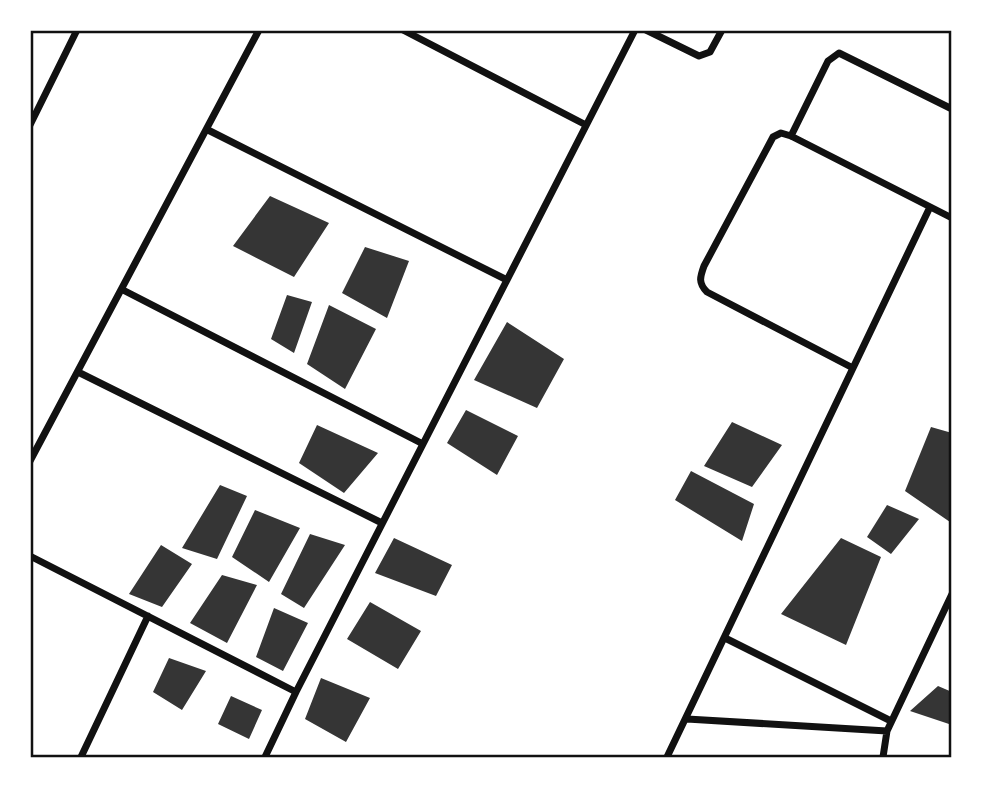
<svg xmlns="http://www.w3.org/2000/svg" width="982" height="787" viewBox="0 0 982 787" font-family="'PT Sans Narrow',sans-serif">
  <rect width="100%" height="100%" fill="#fff"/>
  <path fill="#353535" d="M270 196 329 223 294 277 233 246Z
    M365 247 409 261 387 318 342 293Z
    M287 295 312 302 294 353 271 339Z
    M329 305 376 329 345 389 307 364Z
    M507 322 564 359 537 408 474 380Z
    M466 410 518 436 497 475 447 443Z
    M732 422 782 445 752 487 704 466Z
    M317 425 378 453 344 493 299 463Z
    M931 427 952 433V518L950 522 905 491Z
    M691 471 754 504 742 541 675 500Z
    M220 485 247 496 217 559 182 548Z
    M887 505 919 519 891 554 867 537Z
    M255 510 300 528 269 582 232 557Z
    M310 534 345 545 304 608 281 594Z
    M394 538 452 565 436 596 375 573Z
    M841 538 881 557 846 645 781 614Z
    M161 545 192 564 162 607 129 594Z
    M222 575 257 585 227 643 190 623Z
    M370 602 421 631 398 669 347 639Z
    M274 608 308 623 283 671 256 657Z
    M169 658 206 671 182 710 153 692Z
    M321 678 370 698 346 742 305 719Z
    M938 686 952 692V725L910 711Z
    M231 696 262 710 249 739 218 724Z"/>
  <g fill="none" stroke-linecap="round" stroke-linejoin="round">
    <path stroke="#111" stroke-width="7" d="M403 30 586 125
      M646 30 699 56 710 52 722 30
      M30 125 77 30
      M208 130 507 280
      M791 136 828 61 839 53 952 109
      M123 290 423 444
      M851 367 707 292C698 283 700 277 704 266L773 137 781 133 791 136 952 218
      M78 372 382 523
      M30 461 259 30
      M30 556 296 692
      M725 638 891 721
      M687 719 887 731
      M81 757 148 616
      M265 757 296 692 635 30
      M667 757 930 207
      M883 757 887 731 952 594"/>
  </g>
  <rect width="982" height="787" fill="none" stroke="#ffffff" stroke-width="63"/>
  <rect x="32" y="32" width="918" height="724" fill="none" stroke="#111" stroke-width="2.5"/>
</svg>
